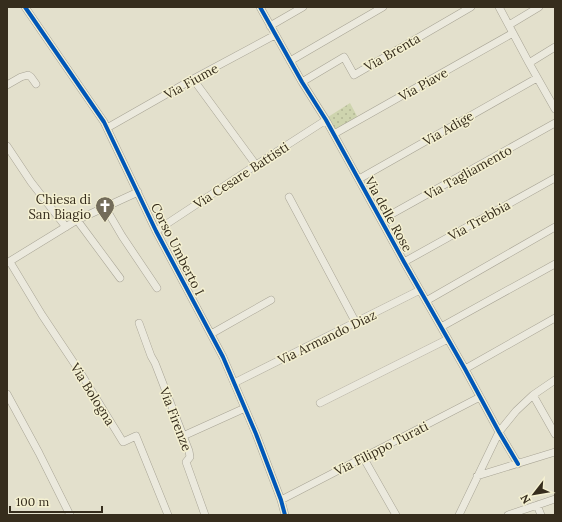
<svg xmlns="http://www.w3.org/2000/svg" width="562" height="522" viewBox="0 0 562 522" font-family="Lora,serif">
  <defs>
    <pattern id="grass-dots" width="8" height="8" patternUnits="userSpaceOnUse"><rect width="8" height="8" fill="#ced4ae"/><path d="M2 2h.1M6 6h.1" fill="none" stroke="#b2b695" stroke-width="1.8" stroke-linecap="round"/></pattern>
  </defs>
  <rect width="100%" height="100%" fill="#e3e0cc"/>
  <path fill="url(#grass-dots)" d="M350 103 358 118 335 130 328 117Z"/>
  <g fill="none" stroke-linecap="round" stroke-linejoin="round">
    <defs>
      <path id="minor" d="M25 7 104 122 156 231 223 357 256 434 281 500 285 515
        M260 7 302 82 326 120 404 262 465 369 499 432 518 464
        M499 7 529 63 555 109
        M509 25 539 7
        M270 26 303 7
        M290 61 383 7
        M529 63 555 47
        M193 79 256 165
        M302 82 344 57 354 75 471 7
        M7 85 21 77 28 75 31 77 36 84
        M107 128 193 79 275 35
        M334 134 513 33
        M7 146 31 182 66 227
        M359 179 537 78
        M289 197 356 323
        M105 207 122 236 157 288
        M77 220 120 278
        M381 220 555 123
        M156 231 256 165 326 120
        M10 262 42 315 80 372 123 442 136 436 168 515
        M404 262 555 178
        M7 263 77 220 138 192
        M426 301 555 227
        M139 323 151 356 155 363 189 451 190 457 186 462 205 515
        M441 327 555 264
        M211 334 271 300
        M465 369 555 318
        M234 383 420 290
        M7 394 39 453 70 515
        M533 395 555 434
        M320 403 448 339
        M183 436 245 408
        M363 457 396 515
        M477 476 555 452
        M281 500 480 397
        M537 505 541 515
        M459 515 499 432 516 411 533 395 555 380
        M508 515 555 499"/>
    </defs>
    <use href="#minor" stroke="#a8a495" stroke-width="8"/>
    <use href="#minor" stroke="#ebe9dd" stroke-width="7"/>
    <defs>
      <path id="cycleway" d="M25 7 104 122 156 231 223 357 256 434 281 500 285 515
        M260 7 302 82 326 120 404 262 465 369 499 432 518 464"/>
    </defs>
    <use href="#cycleway" stroke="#f4f0d1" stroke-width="6"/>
    <use href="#cycleway" stroke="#0057b8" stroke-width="4"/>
  </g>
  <defs>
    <symbol id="church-pin" viewBox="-11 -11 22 30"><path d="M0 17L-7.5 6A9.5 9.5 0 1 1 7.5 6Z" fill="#736c5a" stroke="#f4f0d1"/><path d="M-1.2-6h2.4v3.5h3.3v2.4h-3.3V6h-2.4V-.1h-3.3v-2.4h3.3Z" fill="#fff"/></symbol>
  </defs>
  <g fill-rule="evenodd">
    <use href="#church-pin" x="94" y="195" width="22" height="30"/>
  </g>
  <g text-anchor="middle" stroke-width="3" stroke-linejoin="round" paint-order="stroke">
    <g font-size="13" fill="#362d1d" stroke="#f4f0d1">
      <text transform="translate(392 52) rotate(-30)" y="5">Via Brenta</text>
      <text transform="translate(191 81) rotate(-29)" y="5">Via Fiume</text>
      <text transform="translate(423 84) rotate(-29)" y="5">Via Piave</text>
      <text transform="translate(448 128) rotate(-30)" y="5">Via Adige</text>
      <text transform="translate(468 172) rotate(-29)" y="5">Via Tagliamento</text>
      <text transform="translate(241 175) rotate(-33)" y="5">Via Cesare Battisti</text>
      <text transform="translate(389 214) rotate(61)" y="5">Via delle Rose</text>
      <text transform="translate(479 220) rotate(-29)" y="5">Via Trebbia</text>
      <text transform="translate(178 249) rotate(63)" y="5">Corso Umberto I</text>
      <text transform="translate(327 337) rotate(-26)" y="5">Via Armando Diaz</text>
      <text transform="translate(93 394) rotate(58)" y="5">Via Bologna</text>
      <text transform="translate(176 419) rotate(69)" y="5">Via Firenze</text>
      <text transform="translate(381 448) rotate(-27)" y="5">Via Filippo Turati</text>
    </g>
    <g font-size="13" fill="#362d1d" stroke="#f4f0d1" text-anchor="end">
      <text x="91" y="204">Chiesa di<tspan x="91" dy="15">San Biagio</tspan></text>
    </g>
  </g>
  <rect width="562" height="522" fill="none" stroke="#362d1d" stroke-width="16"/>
  <g transform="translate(534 494) rotate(239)" stroke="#f4f0d1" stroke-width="3" paint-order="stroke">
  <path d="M0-3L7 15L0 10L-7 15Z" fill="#362d1d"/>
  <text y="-6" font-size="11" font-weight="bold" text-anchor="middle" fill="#362d1d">N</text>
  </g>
  <path d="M10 506v6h92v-6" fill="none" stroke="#362d1d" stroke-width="2"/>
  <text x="16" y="506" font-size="12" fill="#362d1d" stroke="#f4f0d1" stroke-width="3" paint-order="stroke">100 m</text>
</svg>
